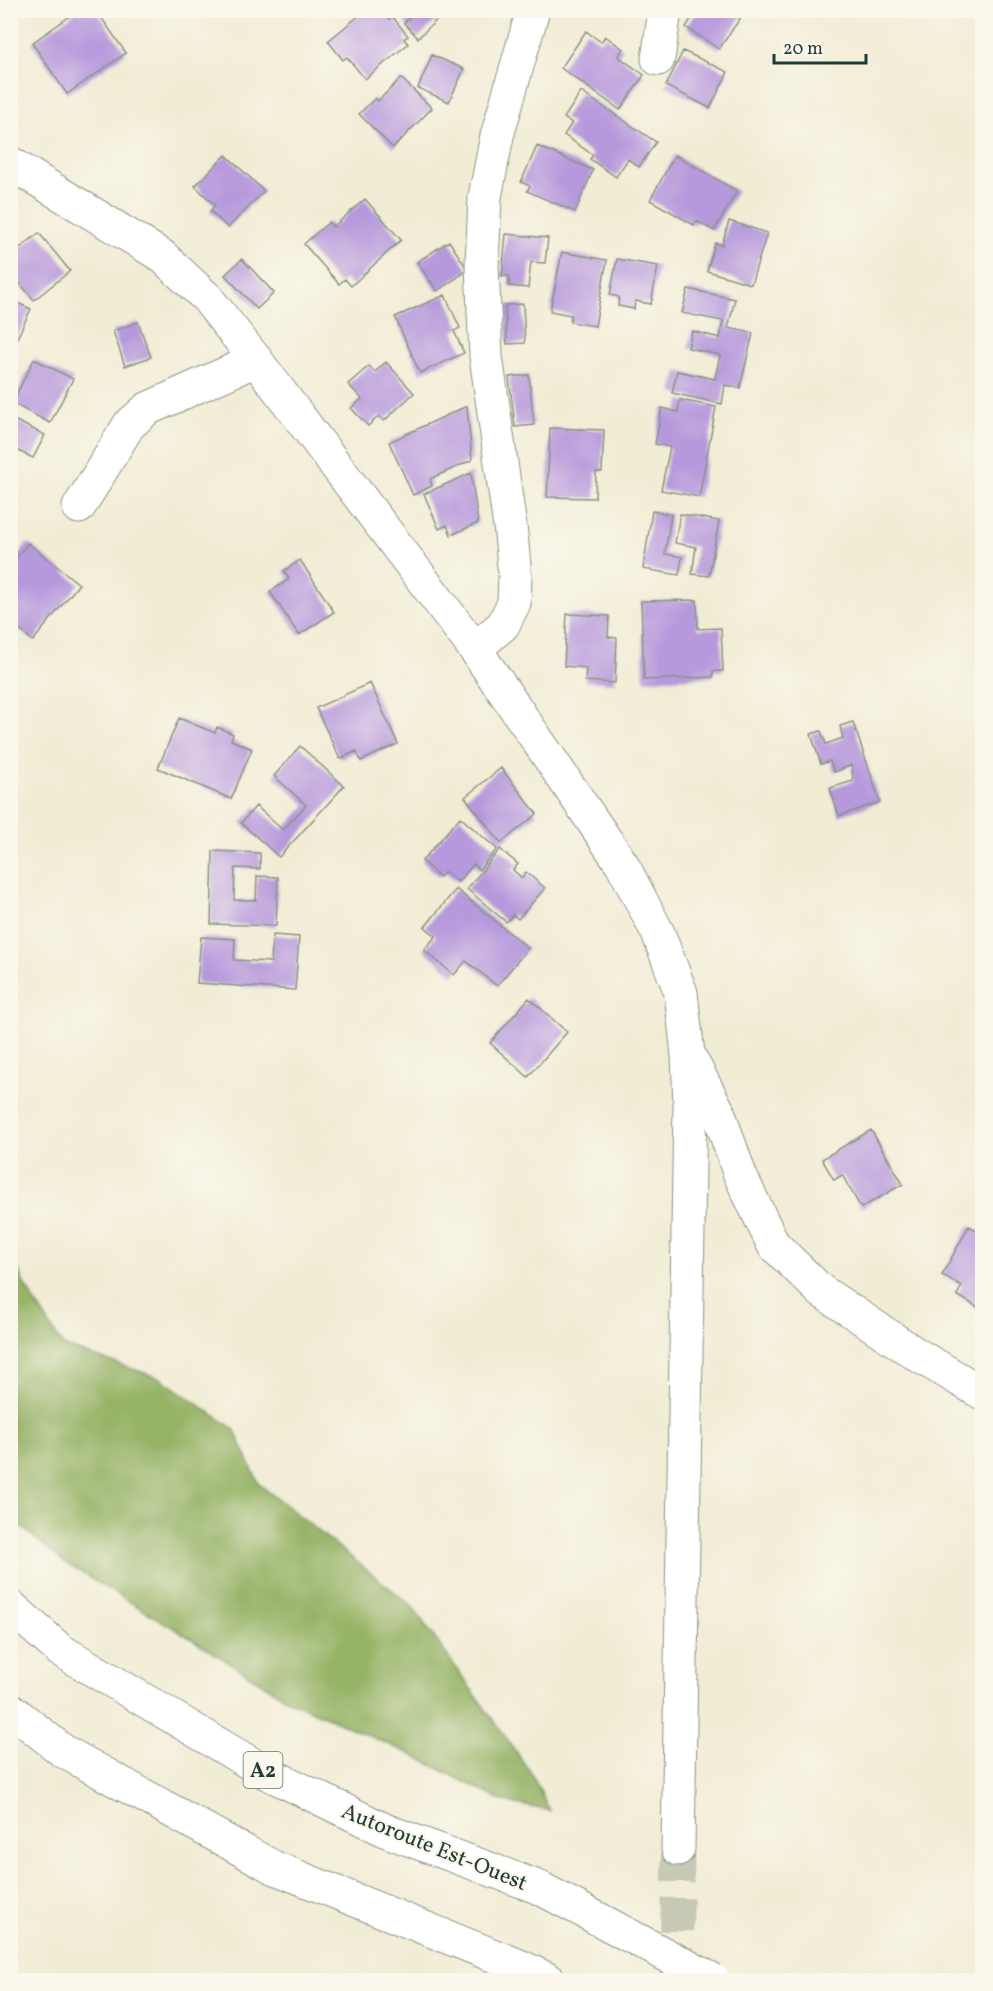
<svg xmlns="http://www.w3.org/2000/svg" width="993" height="1991" viewBox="0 0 993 1991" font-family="Vollkorn,serif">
  <rect width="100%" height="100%" fill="#fbf7ec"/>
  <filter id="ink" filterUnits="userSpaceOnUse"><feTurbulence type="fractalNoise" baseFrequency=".0167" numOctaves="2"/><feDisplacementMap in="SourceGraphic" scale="12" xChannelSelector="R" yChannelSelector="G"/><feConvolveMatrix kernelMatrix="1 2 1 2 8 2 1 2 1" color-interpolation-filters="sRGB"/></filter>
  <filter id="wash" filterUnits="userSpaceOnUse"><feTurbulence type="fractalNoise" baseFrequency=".008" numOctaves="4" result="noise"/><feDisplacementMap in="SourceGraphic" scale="24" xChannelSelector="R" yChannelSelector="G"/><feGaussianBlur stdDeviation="1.35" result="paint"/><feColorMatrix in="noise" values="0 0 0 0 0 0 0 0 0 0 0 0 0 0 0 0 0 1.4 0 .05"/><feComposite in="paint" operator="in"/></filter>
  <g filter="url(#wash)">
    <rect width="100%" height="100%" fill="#f1ecd4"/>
    <path fill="#96b366" stroke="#5a784d" stroke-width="1.5" d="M10 1249 24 1284 63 1346 160 1378 234 1429 259 1484 411 1605 531 1773 550 1811 502 1801 406 1752 290 1701 192 1639 63 1562 11 1518Z"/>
    <g id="blocks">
      <path fill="#b698dc" d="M79 10H96L126 53 67 94 32 43Z
        M366 10 369 15 375 10H382L389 19 392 16 408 36 404 39 408 44 365 79 347 57 343 60 328 41Z
        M417 10H447L418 38 404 23Z
        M697 10H746L719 49 686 27Z
        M586 31 601 42 605 36 623 49 618 56 644 75 620 110 561 68Z
        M683 51 728 72 710 108 666 86Z
        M432 55 464 69 449 102 418 88Z
        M401 78 432 108 393 148 359 114 375 98 378 101Z
        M581 92 656 142 639 167 628 159 616 177 590 159 593 155 564 135 572 123 564 118Z
        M537 146 593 170 575 212 527 191 530 186 521 182Z
        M226 155 264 191 228 228 210 211 215 205 195 186Z
        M675 155 737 191 714 231 697 221 694 225 650 200Z
        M365 199 401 240 351 286 345 279 339 284 304 244 329 222 333 227Z
        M729 221 767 233 751 284 707 271 715 243 722 245Z
        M39 233 70 271 34 300 12 274 18 268 10 256Z
        M506 234 548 238 545 263 531 262 528 288 509 286V276H502Z
        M449 241 468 270 437 291 417 262Z
        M562 252 607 260 595 326 570 322 571 315 550 311Z
        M242 259 274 293 257 309 225 275Z
        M617 259 658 266 651 304 635 301 634 309 618 306 619 297 610 295Z
        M688 289 735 299 728 328 753 333 740 388 725 385 722 404 672 393 677 371 715 379 720 355 688 348 692 331 720 338 723 321 682 313Z
        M445 295 460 328 454 331 464 353 420 373 395 317Z
        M10 300 31 309 10 353Z
        M523 304 525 343 507 344 505 305Z
        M138 322 151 357 125 366 113 331Z
        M34 359 73 379 50 423 12 403Z
        M386 362 414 393 384 421 379 416 368 426 351 408 362 399 348 384 369 366 375 372Z
        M529 375 534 425 515 427 509 377Z
        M680 400 716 407 699 497 661 490 670 447 655 444 662 408 678 412Z
        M467 406 472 460 430 479 432 486 413 495 389 442Z
        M10 418 45 435 33 458 10 447Z
        M550 428 604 430 602 472H596L595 498 547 497Z
        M471 473 478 523 451 535 447 525 439 529 424 494Z
        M652 511 671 514 665 554 682 557 679 575 643 569Z
        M680 514 719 521 709 576 692 574 696 547 675 543Z
        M28 543 79 584 33 641 10 622V565Z
        M300 560 334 612 299 635 270 592 289 579 284 571Z
        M697 600 698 629 721 628 723 671H713V677L644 680 641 601Z
        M567 614 609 616 608 637 617 638 615 683 585 681 586 668 564 666Z
        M370 683 398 744 361 761 356 751 340 759 316 708Z
        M179 718 215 733 217 727 233 734 231 740 252 749 231 799 158 768Z
        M853 722 880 802 839 816 830 788 853 781 852 765 834 772 830 761 821 764 811 734 821 731 826 744 843 738 840 726Z
        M300 746 344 786 279 857 241 823 256 806 283 830 306 805 274 776Z
        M501 768 537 814 501 843 465 797Z
        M460 817 497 849 479 870 474 864 458 882 445 872 440 877 422 861Z
        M500 849 518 864 513 870 522 878 526 872 545 888 518 919 513 915 506 922 467 889Z
        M213 851 260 853V869L235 868 234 900H256L257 876 278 877 276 926 211 924Z
        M456 889 528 948 497 986 466 961 454 975 424 950 436 936 425 927Z
        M273 935 299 937 295 990 197 983 201 937 235 939 234 960 271 962Z
        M529 998 567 1032 528 1077 490 1043Z
        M871 1130 903 1184 861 1208 842 1175 834 1180 822 1159Z
        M969 1226 982 1233V1310L957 1295 962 1286 942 1275Z"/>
    </g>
  </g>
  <g filter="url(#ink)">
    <use href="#blocks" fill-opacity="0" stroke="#889484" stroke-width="1.5"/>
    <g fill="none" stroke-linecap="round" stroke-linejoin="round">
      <path stroke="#c7c9b4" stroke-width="33" stroke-dasharray="33 16" stroke-linecap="butt" d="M676 1980 678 1849"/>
      <defs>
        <path id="minor" d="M658 59 665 10
          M79 507 129 425 147 409 256 360
          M475 649 503 625 514 603 515 576 511 534 486 356 482 265 485 197 497 136 533 10
          M688 1054 718 1111 740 1175 773 1244 821 1291 916 1354 982 1393"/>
        <path id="major" d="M10 163 162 256 207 298 256 360 475 649 622 864 658 933 681 993 688 1054 690 1106 678 1849"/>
        <path id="highway" d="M10 1606 60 1650 265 1772 387 1831 540 1888
          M10 1709 63 1751 273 1867 522 1967 549 1980"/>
      </defs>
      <use href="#minor" stroke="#889484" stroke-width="35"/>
      <use href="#major" stroke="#889484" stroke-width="35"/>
      <use href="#highway" stroke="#889484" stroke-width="35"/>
      <use href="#minor" stroke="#fff" stroke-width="33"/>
      <use href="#major" stroke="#fff" stroke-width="33"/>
      <use href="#highway" stroke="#fff" stroke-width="33"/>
      <defs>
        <path id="highway-bridge" d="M540 1888 713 1980"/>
      </defs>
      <use href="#highway-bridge" stroke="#889484" stroke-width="35" stroke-linecap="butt"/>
      <use href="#highway-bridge" stroke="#fff" stroke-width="33"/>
    </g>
  </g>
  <g text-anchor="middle" stroke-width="4.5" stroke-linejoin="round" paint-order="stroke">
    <rect fill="#fbf7ec" stroke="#61756b" stroke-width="1.5" x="243.5" y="1752" width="39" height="36" rx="4.5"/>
    <g font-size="21" font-weight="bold" fill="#1f3d34">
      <text x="263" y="1777">A2</text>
    </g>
    <g font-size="22" fill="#1f3d34" stroke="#fbf7ec">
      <text transform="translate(435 1846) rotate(22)" y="8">Autoroute Est-Ouest</text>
    </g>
  </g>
  <rect width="993" height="1991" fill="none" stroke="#fbf7ec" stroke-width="36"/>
  <path d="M774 54v9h92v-9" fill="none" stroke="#1f3d34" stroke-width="3"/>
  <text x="783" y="54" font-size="18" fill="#1f3d34" stroke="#fbf7ec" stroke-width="4.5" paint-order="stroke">20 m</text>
</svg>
